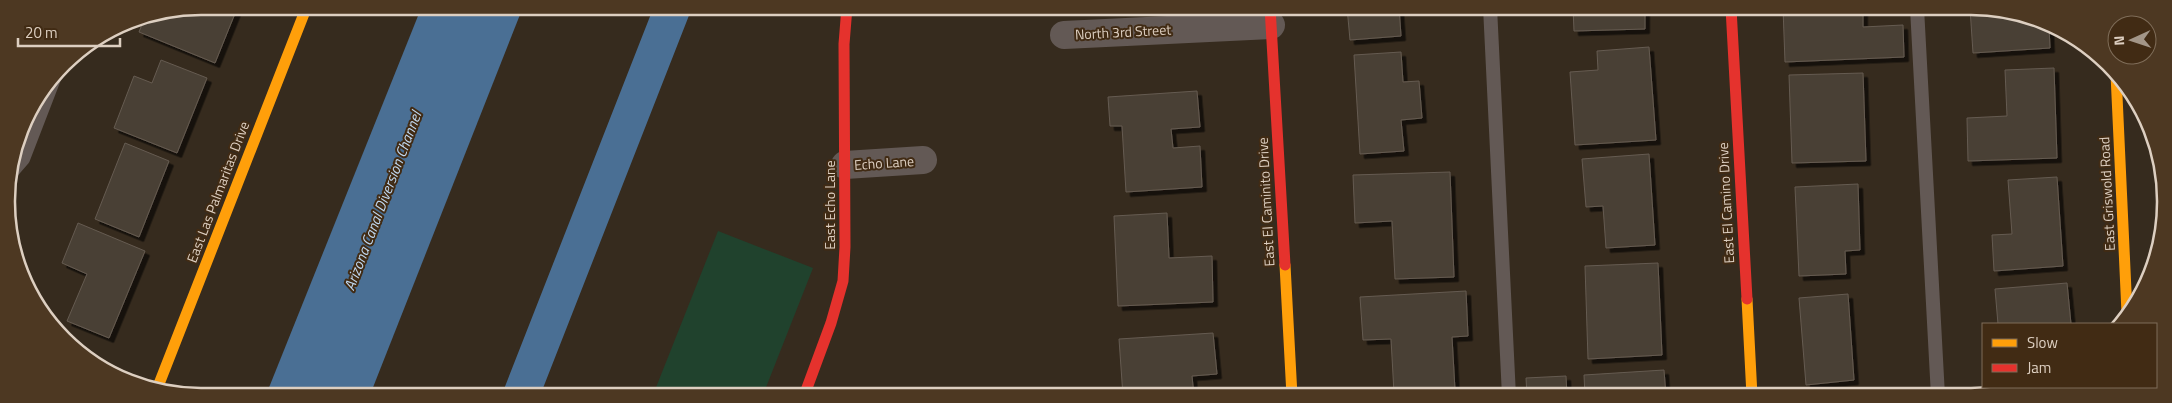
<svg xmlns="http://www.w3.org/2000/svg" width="2172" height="403" viewBox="0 0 2172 403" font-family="'Titillium Web',sans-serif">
  <defs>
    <filter id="shadow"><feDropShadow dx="4.5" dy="4.5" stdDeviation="0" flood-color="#0009"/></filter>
  </defs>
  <rect width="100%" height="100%" fill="#362b1e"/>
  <path fill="#20422d" d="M718 231 813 268 763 395H653Z"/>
  <path fill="#4a6f94" d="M422 6 523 7 370 395H266Z"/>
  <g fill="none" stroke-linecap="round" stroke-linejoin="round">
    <path stroke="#4a6f94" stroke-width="36" d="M521 395 673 7"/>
  </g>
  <path fill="#4a4034" stroke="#655b51" filter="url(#shadow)" d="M202 6H238L215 63 139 32 145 17Z
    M1347 7H1399L1401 36 1350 40Z
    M1573 8H1645V29L1574 31Z
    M1783 8H1863V27L1903 25 1904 57 1785 62Z
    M1970 8H1996L2049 26 2050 48 1973 53Z
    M1649 47 1656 140 1575 145 1570 72 1598 70 1597 51Z
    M1401 52 1403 82 1419 81 1422 118 1401 120 1404 151 1360 154 1354 55Z
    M161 60 207 78 177 153 114 128 134 76 152 83Z
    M2054 68 2057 158 1968 161 1967 118 2007 116 2005 70Z
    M1863 73 1866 161 1792 163 1789 75Z
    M1197 91 1200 127 1171 129 1173 148 1200 146 1202 187 1126 192 1122 126H1110L1108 97Z
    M125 143 169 161 139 237 95 219Z
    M1649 154 1655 245 1606 248 1603 206 1586 207 1582 159Z
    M1450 172 1454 277 1395 279 1392 221 1355 223 1353 175Z
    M2057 177 2063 266 1994 271 1992 235 2012 234 2008 180Z
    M1858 184 1860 250 1845 251 1846 274 1799 276 1795 187Z
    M1167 213 1169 258 1212 256 1213 302 1118 306 1114 216Z
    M78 223 145 251 109 338 67 321 87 274 62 263Z
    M1658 263 1662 355 1588 359 1585 266Z
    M2067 283 2071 324H1998L1995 289Z
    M1466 291 1468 336 1452 337 1455 390 1394 393 1391 339 1363 340 1360 297Z
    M1848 294 1854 380 1806 385 1799 298Z
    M1213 333 1217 374 1192 376 1194 396H1123L1119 339Z
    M1664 370 1666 396H1585L1584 375Z
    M1566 376 1567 396H1527L1526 378Z"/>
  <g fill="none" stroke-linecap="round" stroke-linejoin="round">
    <path stroke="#635955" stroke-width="14" d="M1490 7 1509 396
      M1917 8 1938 396
      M10 174 23 159 55 76"/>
    <path stroke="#635955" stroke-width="28" d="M1064 35 1271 25
      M845 165 923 160"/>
    <path stroke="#ff9f0a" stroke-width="11" d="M2116 74 2127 313
      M1285 265 1292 396
      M1747 299 1752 396
      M157 389 307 6"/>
    <path stroke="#e5322d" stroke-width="11" d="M1270 7 1285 265
      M1731 8 1747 299
      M804 396 831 323 843 281 845 247 844 44 847 7"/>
  </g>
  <g text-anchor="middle" stroke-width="4" stroke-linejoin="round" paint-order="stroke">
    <g font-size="14" fill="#ddcfc1" stroke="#412b14">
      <text transform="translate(1123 32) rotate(-3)" y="5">North 3rd Street</text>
      <text transform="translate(884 163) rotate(-4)" y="5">Echo Lane</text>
      <text transform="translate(218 192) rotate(-69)" y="5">East Las Palmaritas Drive</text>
      <text transform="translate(2107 194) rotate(-93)" y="5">East Griswold Road</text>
      <text transform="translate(1266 202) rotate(-93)" y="5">East El Caminito Drive</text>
      <text transform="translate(1726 203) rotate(-93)" y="5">East El Camino Drive</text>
      <text transform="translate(830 205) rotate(-90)" y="5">East Echo Lane</text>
    </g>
    <g font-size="15" font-style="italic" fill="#c0d9f2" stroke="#412b14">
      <text transform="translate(383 201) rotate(-69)" y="5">Arizona Canal Diversion Channel</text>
    </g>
  </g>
  <path d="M0 0H2172V403H0ZM201 15H1971A186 186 0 0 1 2157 201V202A186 186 0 0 1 1971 388H201A186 186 0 0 1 15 202V201A186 186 0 0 1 201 15Z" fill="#4d3822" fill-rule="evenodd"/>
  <path fill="none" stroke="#ddcfc1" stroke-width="2.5" d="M201 15H1971A186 186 0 0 1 2157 201V202A186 186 0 0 1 1971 388H201A186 186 0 0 1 15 202V201A186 186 0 0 1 201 15Z"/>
  <rect x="1982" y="323" width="175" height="65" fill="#412b14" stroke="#7f6d59"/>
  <rect x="1992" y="339" width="25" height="8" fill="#ff9f0a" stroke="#7f6d59"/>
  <text x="2027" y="348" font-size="15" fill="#ddcfc1">Slow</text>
  <rect x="1992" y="364" width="25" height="8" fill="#e5322d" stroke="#7f6d59"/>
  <text x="2027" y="373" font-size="15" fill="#ddcfc1">Jam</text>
  <g transform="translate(2132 40) rotate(267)"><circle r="24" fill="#412b14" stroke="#7f6d59"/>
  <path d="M0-4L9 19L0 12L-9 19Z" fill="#a39688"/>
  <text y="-8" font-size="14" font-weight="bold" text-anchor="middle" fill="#ddcfc1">N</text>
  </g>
  <path d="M18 38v8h102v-8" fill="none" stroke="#ddcfc1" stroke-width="2.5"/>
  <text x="25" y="38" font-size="15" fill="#ddcfc1" stroke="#412b14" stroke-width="4" paint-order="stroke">20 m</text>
</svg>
